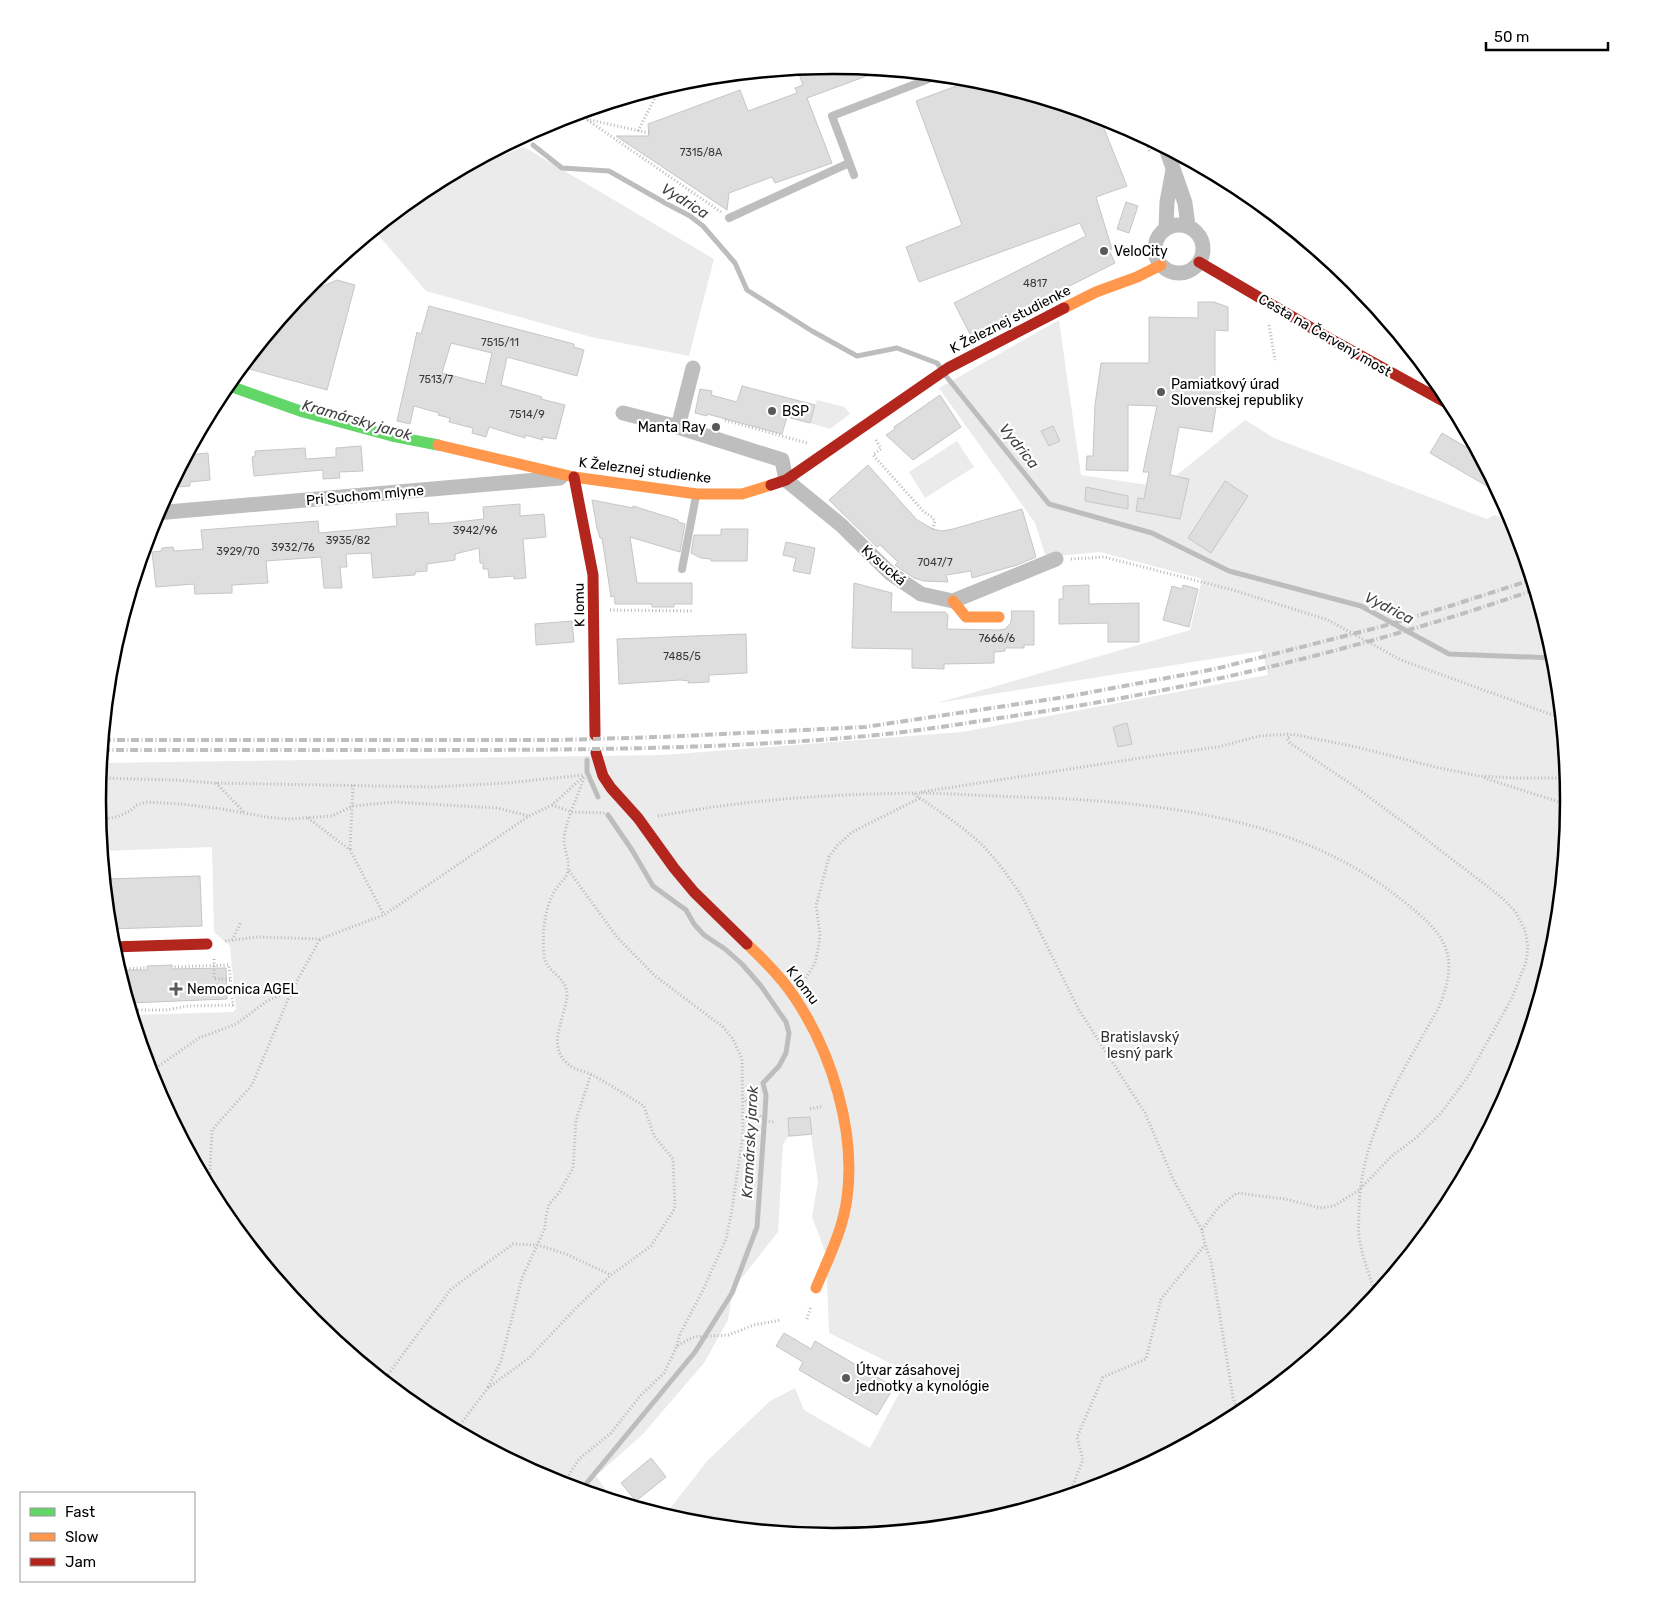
<svg xmlns="http://www.w3.org/2000/svg" width="1666" height="1602" viewBox="0 0 1666 1602" font-family="Rubik,sans-serif">
  <rect width="100%" height="100%" fill="#fff"/>
  <path fill="#ebebeb" d="M524 147 714 259 689 356 591 337 426 291 374 230 424 189 450 175Z
    M1059 320 1081 475 1162 487 1245 420 1274 438 1487 519 1494 515 1513 520 1555 658 1569 801 1555 945 1513 1083 1445 1210 1353 1322 1242 1413 1114 1481 976 1523 833 1537 689 1523 665 1515 708 1460 770 1401 795 1388 804 1410 870 1448 910 1373 829 1333 826 1254 812 1217 818 1182 811 1135 788 1137 783 1144 778 1232 733 1289 728 1320 704 1363 643 1434 596 1476 613 1500 551 1481 424 1413 312 1321 221 1210 153 1082 132 1015 233 1012 236 1009 230 946 214 932 212 847 102 851 97 801 101 763 663 755 962 732 1268 675 1262 651 937 703 1190 630 1202 579 1100 552 1046 557 1035 523 939 388Z
    M817 400 845 407 850 414 830 429 810 423Z
    M957 441 974 467 925 498 909 472Z"/>
  <g fill="none" stroke-linecap="round" stroke-linejoin="round">
    <path stroke="#bdbdbd" stroke-width="5" d="M533 145 562 168 609 171 667 204 690 216 703 226 735 263 747 290 812 331 857 356 897 348 937 363 940 367
      M946 376 1049 504 1152 533 1229 571 1361 606 1449 654 1555 658
      M587 760V772L598 797
      M581 1490 695 1352 732 1293 757 1227 765 1113 766 1095 763 1083 779 1066 786 1053 789 1033 786 1022 761 986 742 964 725 949 704 935 694 924 686 910 653 886 632 850 608 815"/>
  </g>
  <path fill="#dedede" stroke="#c6c6c6" fill-rule="evenodd" d="M833 65 883 70 807 98 832 163 775 183 772 177 729 193 727 210 616 136H649L648 124 740 90 748 111 797 93 795 88 803 85 797 69Z
    M975 79 1099 116 1127 186 1096 197 1112 249 1109 250 1115 263 971 336 954 303 1086 236 1080 223 919 282 906 247 962 225 916 101Z
    M1126 202 1138 206 1129 233 1117 229Z
    M337 280 355 285 327 390 242 367 300 296Z
    M1198 302H1214L1228 307V331L1215 330V385H1225L1224 407H1216L1212 432 1179 427 1170 475 1189 479 1180 519 1136 511 1138 498 1144 499 1149 472H1143L1157 406 1128 405V471L1086 470 1087 456H1093L1095 405 1101 363H1149V317L1198 318Z
    M429 306 574 344V347L584 350 577 376 507 357 501 385 542 397 541 399 565 405 556 439 542 437 543 440 525 435V438L489 427 486 437 472 433 473 428 449 422 450 418 438 415 439 413 414 406 410 424 397 421 417 332 421 334ZM451 343 492 353 485 384 442 373Z
    M742 386 815 405 810 423 787 417 782 434 707 414V416L695 413 700 389 712 391 711 395 737 402Z
    M940 395 961 427 913 460 886 435 895 429 894 427Z
    M1053 426 1060 441 1049 446 1041 431Z
    M1442 433 1478 454 1499 493 1430 453Z
    M361 446 363 471 339 472 340 478 323 479V470L254 476 252 457 255 456V451L305 448 306 459 336 457V448Z
    M208 453 210 480 190 482V486L177 487V475L187 455Z
    M868 465 917 520 933 529 942 531 953 529 1022 509 1036 557 1017 565 972 578 971 571 946 575 948 582 924 581 914 578 896 566 895 565 898 562 880 545 877 547 829 500Z
    M1225 481 1248 496 1211 553 1188 538Z
    M1086 487 1128 496V509L1085 501Z
    M592 500 633 508V506L678 520V522L685 524 680 552 630 537 637 583H692V604H674V607H652V604H615L614 596 611 597 602 538H600L597 528Z
    M520 504V516L544 514 546 537 523 539 526 578 514 579V576L489 578 488 569H483V563H480L479 548 455 554V560L427 564V571L415 572V575L373 578 371 553 346 554 347 567H340L342 588H324L321 557 266 561 268 583 232 585V593L195 594 194 584 156 587 152 552 161 551 162 548 173 547 174 551 203 549 201 530 318 521 319 533 397 526 396 514 428 512 429 524 447 523 484 519 483 507Z
    M721 529H748L747 561H711V559L701 558 691 553 694 535H721Z
    M786 542 815 548 810 574 793 571 796 558 783 555Z
    M854 583 892 593 891 612H945L948 615 947 629 999 630 1005 629 1010 624 1012 617 1011 611H1034V645H1024V648H1005V651L994 652V663L944 664V669L912 668V649L852 648Z
    M1089 585V604L1139 603V642H1108V623L1059 624V599H1063V586Z
    M1183 585 1198 589 1189 627 1163 620 1172 586 1182 589Z
    M572 621 574 642 536 645 535 624Z
    M746 634 747 673 709 675V682L688 683 689 681 680 680 619 684 617 639Z
    M1127 723 1132 744 1118 747 1113 727Z
    M200 876 202 926 110 929 105 879Z
    M172 965V969L226 968 227 999 129 1003 119 970H147V966Z
    M810 1117 812 1134 789 1136 788 1118Z
    M784 1333 811 1349 815 1341 894 1387 877 1415 799 1370 803 1362 776 1346Z
    M651 1458 666 1477 636 1501 621 1483Z"/>
  <g fill="none" stroke-linecap="round" stroke-linejoin="round">
    <path stroke="#b9b9b9" stroke-width="3" stroke-dasharray="1 2.5" stroke-linecap="butt" d="M638 131 658 92
      M649 133 586 119 721 212
      M1144 137 1150 152
      M1269 325 1275 360
      M725 420 807 443
      M876 440 881 449 873 455 924 512 932 517 935 521 932 531
      M1071 559 1104 557 1233 590 1328 620 1401 660 1561 718
      M610 610 692 611
      M99 778 175 780 215 783 433 787 507 783 583 775
      M1484 778 1569 805
      M216 783 245 813
      M921 792 1160 755 1218 747 1259 736 1290 734
      M914 794C933 807 953 820 971 835 992 852 1008 876 1023 898L1079 1010 1145 1113 1174 1181 1202 1230 1205 1244 1211 1261 1233 1397 1239 1415
      M552 805 572 812 607 813
      M98 816 109 818 117 817 130 811 137 805 146 802 181 804 222 809 266 817 287 819 332 816 353 806 394 802 497 808 529 816
      M658 816C681 812 705 808 729 805 789 797 851 794 912 793 948 793 984 796 1020 797 1150 801 1299 815 1403 901 1445 934 1461 953 1439 1007 1403 1072 1359 1136 1359 1213 1359 1220 1358 1228 1359 1236 1362 1256 1369 1275 1376 1294
      M308 818 350 850 384 915
      M350 849 353 785
      M569 871 617 937 654 975 723 1027 733 1039 742 1059 743 1135 731 1215 726 1239 702 1292 680 1334 677 1346
      M232 940 241 922
      M225 941 257 937 320 939 384 915 529 816 552 805 584 776
      M214 959V979H230
      M119 969 145 968
      M804 981 815 963 819 944 820 934 816 906 829 857 837 846 852 832 920 798
      M131 1010H166L188 1006 233 1005 229 965 174 967
      M150 1072 199 1038 236 1024 267 1001 292 990
      M743 1098C751 1107 761 1121 774 1122
      M810 1109 823 1106
      M209 1187 212 1130 252 1085 292 990 320 939
      M1202 1230 1217 1209 1229 1199 1237 1193 1285 1199 1320 1208 1334 1206 1359 1190 1393 1155 1417 1137 1441 1113 1467 1078 1512 998 1526 962 1528 947 1525 930 1515 911 1500 896 1414 830 1354 786 1290 743 1287 739 1292 734 1356 747 1435 767 1479 776 1514 778H1567
      M807 1319 811 1306
      M384 1380 451 1289 513 1244 538 1245 566 1254 611 1275
      M488 1387 501 1361 522 1278 545 1228 546 1216 549 1204 559 1193 573 1168 576 1120 591 1074
      M456 1430 488 1388 529 1358 576 1308 611 1275 651 1246 675 1208 673 1159 654 1136 644 1106C627 1096 610 1084 592 1075 585 1071 574 1070 568 1064 546 1046 565 1018 567 996 568 976 545 973 544 955 542 934 544 911 554 892 558 884 567 879 568 870 570 860 564 850 564 840 564 825 579 793 584 778
      M563 1484 579 1459 611 1433 641 1395 664 1373 677 1346 693 1337 728 1335 754 1325 781 1320
      M1069 1495 1083 1460 1077 1437 1103 1377 1146 1359 1161 1299 1205 1245"/>
    <path stroke="#bebebe" stroke-width="8" d="M854 175 832 116 939 75
      M729 218 849 163
      M682 569 696 496"/>
    <path stroke="#bebebe" stroke-width="15" d="M1166 148 1185 203 1188 226
      M1155 249a24 24 0 1 1 48 0a24 24 0 1 1-48 0Z
      M1166 228 1167 202 1173 170
      M693 368 678 427 782 460 786 480 841 525 890 573 921 594 953 601 1056 559
      M623 413 678 427
      M156 513 560 478"/>
    <path stroke="#63d668" stroke-width="11" d="M227 385 303 412 392 436 438 445"/>
    <path stroke="#ff974d" stroke-width="11" d="M1064 308 1096 292 1137 277 1161 265
      M438 445 574 477 697 494H742L771 485
      M953 601 966 617H999
      M747 944C765 961 782 978 795 998 832 1053 856 1132 847 1198 843 1230 828 1259 816 1288"/>
    <path stroke="#b3261e" stroke-width="11" d="M1199 262 1327 337 1452 406
      M574 477 593 575 595 735
      M771 485 786 480 948 368 1064 308
      M596 753 603 776 611 788 638 818 674 868 694 892 747 944
      M112 947 207 944"/>
    <path stroke="#bebebe" stroke-width="4" stroke-dasharray="8 2.5 1 2.5" stroke-linecap="butt" d="M103 740H560L661 737 865 727 1065 697 1215 669 1380 627 1450 606 1531 580
      M102 750C214 750 325 750 437 750 580 750 724 749 867 736 920 731 973 722 1026 714 1199 688 1369 647 1534 590"/>
  </g>
  <g fill="#595959" stroke="#fff" stroke-width="2">
    <circle cx="1104" cy="251" r="5"/>
    <circle cx="1161" cy="392" r="5"/>
    <circle cx="772" cy="411" r="5"/>
    <circle cx="716" cy="427" r="5"/>
    <path d="M173.5 981.5h5v5h5v5h-5v5h-5v-5h-5v-5h5z"/>
    <circle cx="846" cy="1378" r="5"/>
  </g>
  <g text-anchor="middle" stroke-width="4.5" stroke-linejoin="round" paint-order="stroke">
    <g font-size="11" fill="#383838">
      <text x="701" y="156">7315/8A</text>
      <text x="1035" y="287">4817</text>
      <text x="500" y="346">7515/11</text>
      <text x="436" y="383">7513/7</text>
      <text x="527" y="418">7514/9</text>
      <text x="475" y="534">3942/96</text>
      <text x="348" y="544">3935/82</text>
      <text x="293" y="551">3932/76</text>
      <text x="238" y="555">3929/70</text>
      <text x="935" y="566">7047/7</text>
      <text x="997" y="642">7666/6</text>
      <text x="682" y="660">7485/5</text>
    </g>
    <g font-size="14" fill="#000" stroke="#fff" text-anchor="start">
      <text x="1114" y="256">VeloCity</text>
      <text x="1171" y="389">Pamiatkový úrad<tspan x="1171" dy="16">Slovenskej republiky</tspan></text>
      <text x="782" y="416">BSP</text>
      <text x="706" y="432" text-anchor="end">Manta Ray</text>
      <text x="187" y="994">Nemocnica AGEL</text>
      <text x="856" y="1375">Útvar zásahovej<tspan x="856" dy="16">jednotky a kynológie</tspan></text>
    </g>
    <g font-size="14" fill="#000" stroke="#fff">
      <text transform="translate(1010 319) rotate(-27)" y="5">K Železnej studienke</text>
      <text transform="translate(1325 335) rotate(30)" y="5">Cesta na Červený most</text>
      <text transform="translate(645 470) rotate(7)" y="5">K Železnej studienke</text>
      <text transform="translate(365 495) rotate(-5)" y="5">Pri Suchom mlyne</text>
      <text transform="translate(884 565) rotate(41)" y="5">Kysucká</text>
      <text transform="translate(579 605) rotate(-91)" y="5">K lomu</text>
      <text transform="translate(803 985) rotate(53)" y="5">K lomu</text>
    </g>
    <g font-size="14" fill="#313131" stroke="#fff">
      <text x="1140" y="1042">Bratislavský<tspan x="1140" dy="16">lesný park</tspan></text>
    </g>
    <g font-size="15" font-style="italic" fill="#424242" stroke="#fff">
      <text transform="translate(685 201) rotate(32)" y="5">Vydrica</text>
      <text transform="translate(357 420) rotate(16)" y="5">Kramársky jarok</text>
      <text transform="translate(1019 446) rotate(51)" y="5">Vydrica</text>
      <text transform="translate(1389 608) rotate(27)" y="5">Vydrica</text>
      <text transform="translate(750 1142) rotate(-87)" y="5">Kramársky jarok</text>
    </g>
  </g>
  <path d="M0 0H1666V1602H0ZM106 801a727 727 0 1 1 1454 0a727 727 0 1 1-1454 0Z" fill="#fff" fill-rule="evenodd"/>
  <path fill="none" stroke="#000" stroke-width="2.5" d="M106 801a727 727 0 1 1 1454 0a727 727 0 1 1-1454 0Z"/>
  <rect x="20" y="1492" width="175" height="90" fill="#ffffff" stroke="#999999"/>
  <rect x="30" y="1508" width="25" height="8" fill="#63d668" stroke="#999999"/>
  <text x="65" y="1517" font-size="15" fill="#000000">Fast</text>
  <rect x="30" y="1533" width="25" height="8" fill="#ff974d" stroke="#999999"/>
  <text x="65" y="1542" font-size="15" fill="#000000">Slow</text>
  <rect x="30" y="1558" width="25" height="8" fill="#b3261e" stroke="#999999"/>
  <text x="65" y="1567" font-size="15" fill="#000000">Jam</text>
  <path d="M1486 42v8h122v-8" fill="none" stroke="#000000" stroke-width="2.5"/>
  <text x="1494" y="42" font-size="15" fill="#000000" stroke="#ffffff" stroke-width="4" paint-order="stroke">50 m</text>
</svg>
